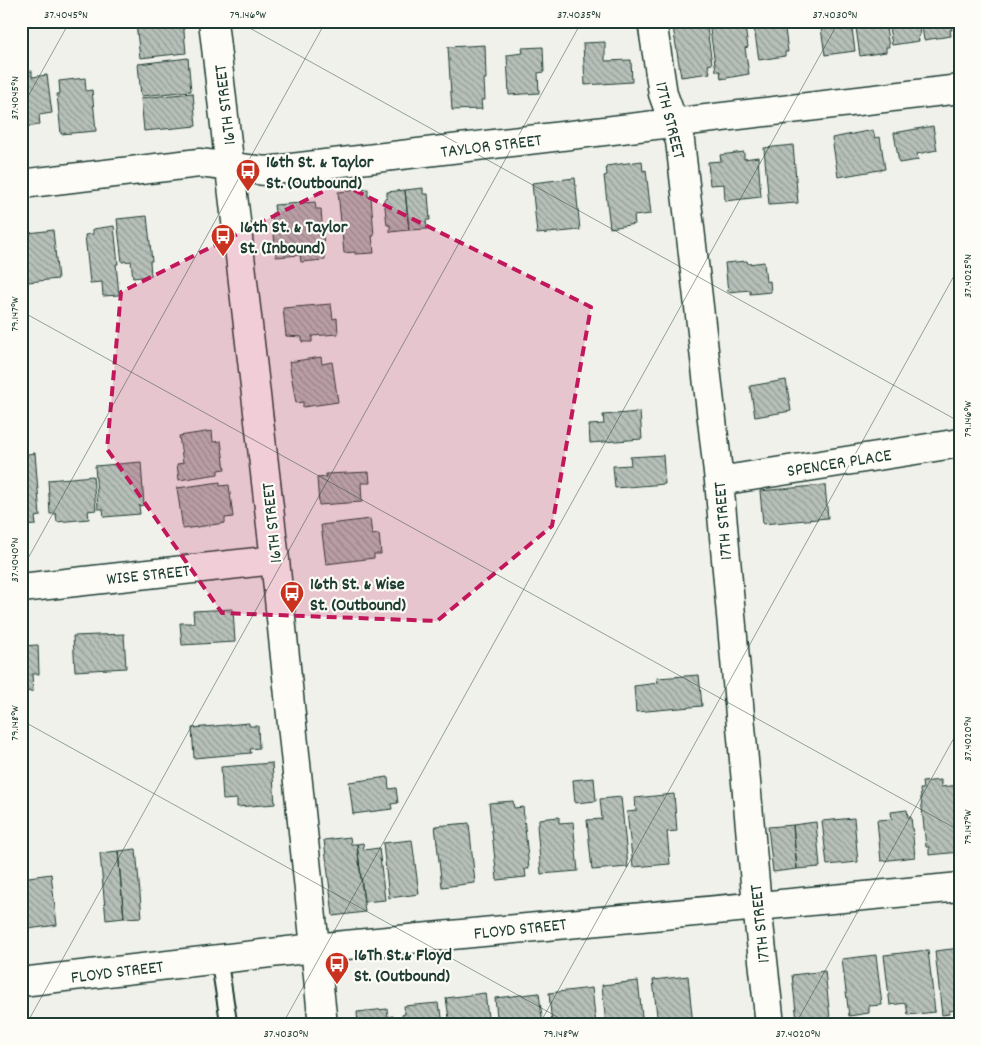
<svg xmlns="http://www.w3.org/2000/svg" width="981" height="1046" viewBox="0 0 981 1046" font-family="Dekko,sans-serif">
  <defs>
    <pattern id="building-back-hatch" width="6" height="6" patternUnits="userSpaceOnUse" patternTransform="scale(1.25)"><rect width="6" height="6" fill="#b6bfb8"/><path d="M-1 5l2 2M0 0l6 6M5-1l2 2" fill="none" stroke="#939c96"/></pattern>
  </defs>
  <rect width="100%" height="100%" fill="#f0f1eb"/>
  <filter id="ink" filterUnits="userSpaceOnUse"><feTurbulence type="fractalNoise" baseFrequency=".02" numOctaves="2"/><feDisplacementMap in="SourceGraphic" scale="10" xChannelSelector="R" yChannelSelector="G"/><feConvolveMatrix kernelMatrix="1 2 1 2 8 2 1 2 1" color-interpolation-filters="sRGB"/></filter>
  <g filter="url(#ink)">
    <path fill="url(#building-back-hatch)" stroke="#1f3d34" d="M155 21H183L186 53 140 58 136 23Z
      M672 21H702L703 29 707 28 712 64 708 65 710 73 681 77Z
      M721 21H744L748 47 745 48 749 74 721 79 720 71H716L709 23Z
      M753 21H784L788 52H785V56L759 60Z
      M820 21H851L855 51 825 55Z
      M855 21H885L889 47H886V52L860 56Z
      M888 21H918L920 35 918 36 919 41 892 45Z
      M921 21H951L952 30H950L951 36 924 40Z
      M605 42V61L631 60 632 82 585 85 583 43Z
      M485 45 486 79H484L485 100H481L482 109 452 110 448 47Z
      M543 47 544 72 538 73 539 93 509 95 507 55 523 53 522 48Z
      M188 58 191 91 141 96 138 64Z
      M32 71V77L47 75 52 113 39 115 40 125 22 127 21 72Z
      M85 78 86 91 92 90 96 131 61 134 57 94H60L59 81Z
      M193 93 196 126 144 131 141 98Z
      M933 126 937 150 917 154 918 160 899 163 894 133Z
      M873 130 875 138 880 137 885 169 838 177 832 138Z
      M793 145 798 203 769 205 764 148Z
      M744 152V159L758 157 761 197 725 201 724 184 710 185 708 162 721 161 720 155Z
      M642 161 643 171 646 170 651 214 634 216 635 224 610 228 604 176 607 175 606 166Z
      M575 178 580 230 537 234 532 183Z
      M423 188V194H428L430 220H426L427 229 409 230 405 190Z
      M368 189V197H371L374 236H372L374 253 355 254V252L344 253 338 192Z
      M405 190 409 230 390 232V225H387L384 199 387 198V192Z
      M315 202 316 209H321L325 260 301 262 300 255 276 257 272 213H275L274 205Z
      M147 216 152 261H150L151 276 133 278 131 261 122 262 117 219Z
      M114 226 118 264H116L119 295 103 296 102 282 90 283 85 235 93 234V229Z
      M53 230 58 279 28 282 23 240 29 239V233Z
      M747 261 748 264 764 262 766 282 770 281 771 292 750 294V290L728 292 725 263Z
      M331 304 333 319 337 318 338 334 312 336V342H302V337L286 336 283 308Z
      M321 357 322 364 332 362 338 402 303 407V402L296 403 289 362Z
      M786 380 791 411 755 417 750 386Z
      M640 412 642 439 590 443 589 425 604 424 603 415Z
      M212 431 213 442 221 441 225 469 218 470V474L179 480 177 464 183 463 179 436Z
      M35 453 40 516 35 517 36 525 21 526V455Z
      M663 455 665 484 615 488 613 466 631 465 630 457Z
      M141 462 144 505 139 506 140 514 104 517 103 509H98L95 466Z
      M369 472 370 483H361L362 502 319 505 317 478 326 477V474Z
      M93 476 96 510 88 511 89 519 57 522 56 514H50L48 480Z
      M220 482V486L229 485 233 517 225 518V523L183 529 177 488Z
      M825 485 828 518 763 524 760 491Z
      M370 519 372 535 379 534 381 554H374V558L326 564 321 525Z
      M233 609 235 642 182 645 180 623H194L193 611Z
      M124 634 126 668 75 671 73 636Z
      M38 645 39 674H32L33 691 21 692V646Z
      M699 675 702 706 636 712 634 686 658 683 657 678Z
      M249 723V726H258L259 748 250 749 251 753 194 758 192 728Z
      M272 763 275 804 237 807V799L223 800 221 767Z
      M388 777 389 789 396 788 398 803 391 804 392 809 353 814 349 782Z
      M594 778 596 801 575 803 573 780Z
      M941 780V787L960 785V852L929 855V847H926L920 789H923L922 782Z
      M674 794 677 831 667 832 670 864 633 867 627 812 636 811 635 798Z
      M621 797 628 867 592 870 587 820 602 819 600 799Z
      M513 801 514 808 523 807 529 869H525L526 877 497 880 489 803Z
      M907 810 908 817H911L915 857 881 861 877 820 892 819 891 812Z
      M559 817V823L573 822 578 871 541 874 537 825H539V819Z
      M854 818 858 862 827 865 822 821Z
      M816 822 820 867 797 869 793 825Z
      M469 823 475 883 442 887 435 826Z
      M793 825 797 869 773 872 768 827Z
      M350 837 351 844H357L365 912 333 916 324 840Z
      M412 840 419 894 389 898 383 843Z
      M363 843 364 850 379 848 385 900 364 902 357 844Z
      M136 849 142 917 124 918 118 851Z
      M118 851 124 918 106 920 100 853Z
      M51 874 57 925 21 930V878Z
      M960 948V1013H958V1010L949 1011V1014L942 1015 935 951Z
      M928 950 935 1012 908 1015 906 1003 890 1005 884 955Z
      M876 955 882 1005 869 1006V1013L849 1016 842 959Z
      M825 971 830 1018 797 1021 792 975Z
      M688 976 693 1025H658L653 980Z
      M638 981 643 1025H606L602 985Z
      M592 988 596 1025H552L549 993Z
      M485 993 489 1025H450L446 998Z
      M539 993 543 1025H498L495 998Z
      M438 1003 439 1010H441L443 1025H403L402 1015 405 1014 404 1006Z
      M387 1009 388 1017 393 1016 394 1025H358L357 1012Z"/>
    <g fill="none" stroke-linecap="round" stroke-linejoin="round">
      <defs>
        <path id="lane" d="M219 960 229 1025"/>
        <path id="street" d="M213 21 275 560 323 1025
          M652 21 663 94 680 141 719 481 757 905 770 1025
          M21 184 199 163 266 171 960 89
          M719 481 960 443
          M21 588 275 560
          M21 982 314 948 960 887"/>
      </defs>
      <use href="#lane" stroke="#1f3d34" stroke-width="19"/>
      <use href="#street" stroke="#1f3d34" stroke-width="31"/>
      <use href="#lane" stroke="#fdfcf7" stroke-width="15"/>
      <use href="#street" stroke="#fdfcf7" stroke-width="28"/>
    </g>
  </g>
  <path fill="#c2185b" fill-opacity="0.2" stroke="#c2185b" stroke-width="4" stroke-dasharray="10 6" stroke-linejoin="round" d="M340 183 591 307 552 526 437 621 222 613 107 449 121 292Z"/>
  <path fill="none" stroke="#1f3d34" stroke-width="1" stroke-opacity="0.45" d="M237 21 960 422M21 109 70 21M21 311 960 831M21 571 326 21M21 720 572 1025M26 1025 582 21M282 1025 839 21M539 1025 960 265M795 1025 960 727"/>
  <defs>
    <symbol id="bus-pin" viewBox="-11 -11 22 30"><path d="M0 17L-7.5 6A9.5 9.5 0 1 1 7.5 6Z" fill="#c8321e" stroke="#fdfcf7"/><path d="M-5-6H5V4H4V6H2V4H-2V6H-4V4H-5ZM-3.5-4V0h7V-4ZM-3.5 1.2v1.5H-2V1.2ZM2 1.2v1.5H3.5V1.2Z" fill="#fff"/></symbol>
  </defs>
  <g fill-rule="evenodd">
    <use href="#bus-pin" x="234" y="157" width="28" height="38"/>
    <use href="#bus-pin" x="209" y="222" width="28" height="38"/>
    <use href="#bus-pin" x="278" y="579" width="28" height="38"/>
    <use href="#bus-pin" x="323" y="950" width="28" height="38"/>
  </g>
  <g text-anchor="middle" stroke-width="4.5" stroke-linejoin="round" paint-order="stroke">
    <g font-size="18" fill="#1f3d34" stroke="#fdfcf7">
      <text transform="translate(224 105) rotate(-97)" y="6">16TH STREET</text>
      <text transform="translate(671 120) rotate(76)" y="6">17TH STREET</text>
      <text transform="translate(491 145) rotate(-7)" y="6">TAYLOR STREET</text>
      <text transform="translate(839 462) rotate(-9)" y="6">SPENCER PLACE</text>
      <text transform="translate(722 521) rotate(-95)" y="6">17TH STREET</text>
      <text transform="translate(271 523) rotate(-96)" y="6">16TH STREET</text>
      <text transform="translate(148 574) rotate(-6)" y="6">WISE STREET</text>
      <text transform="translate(759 924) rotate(-96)" y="6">17TH STREET</text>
      <text transform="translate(520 928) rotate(-6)" y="6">FLOYD STREET</text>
      <text transform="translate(117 971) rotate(-7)" y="6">FLOYD STREET</text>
    </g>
    <g font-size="18" font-weight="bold" fill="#1f3d34" stroke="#fdfcf7" text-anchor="start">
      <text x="266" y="167">16th St. &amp; Taylor<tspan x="266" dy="21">St. (Outbound)</tspan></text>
      <text x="240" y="232">16th St. &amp; Taylor<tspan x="240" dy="21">St. (Inbound)</tspan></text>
      <text x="310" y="589">16th St. &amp; Wise<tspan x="310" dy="21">St. (Outbound)</tspan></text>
      <text x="354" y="960">16Th St.&amp; Floyd<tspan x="354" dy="21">St. (Outbound)</tspan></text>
    </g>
  </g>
  <rect width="981" height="1046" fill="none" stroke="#fdfcf7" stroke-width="55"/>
  <rect x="28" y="28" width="926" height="990" fill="none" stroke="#1f3d34" stroke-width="2"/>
  <g font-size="12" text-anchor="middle" fill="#1f3d34">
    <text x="66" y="18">37.4045°N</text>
    <text x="248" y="18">79.146°W</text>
    <text x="579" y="18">37.4035°N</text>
    <text x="835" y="18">37.4030°N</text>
    <text transform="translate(14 98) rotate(-90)" y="4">37.4045°N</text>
    <text transform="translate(967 276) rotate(-90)" y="4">37.4025°N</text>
    <text transform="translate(14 314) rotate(-90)" y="4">79.147°W</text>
    <text transform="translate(967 419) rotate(-90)" y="4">79.146°W</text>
    <text transform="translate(14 560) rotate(-90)" y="4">37.4040°N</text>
    <text transform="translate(14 723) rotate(-90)" y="4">79.148°W</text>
    <text transform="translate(967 739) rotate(-90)" y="4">37.4020°N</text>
    <text transform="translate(967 827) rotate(-90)" y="4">79.147°W</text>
    <text x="286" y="1037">37.4030°N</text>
    <text x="561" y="1037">79.148°W</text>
    <text x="798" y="1037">37.4020°N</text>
  </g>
</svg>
